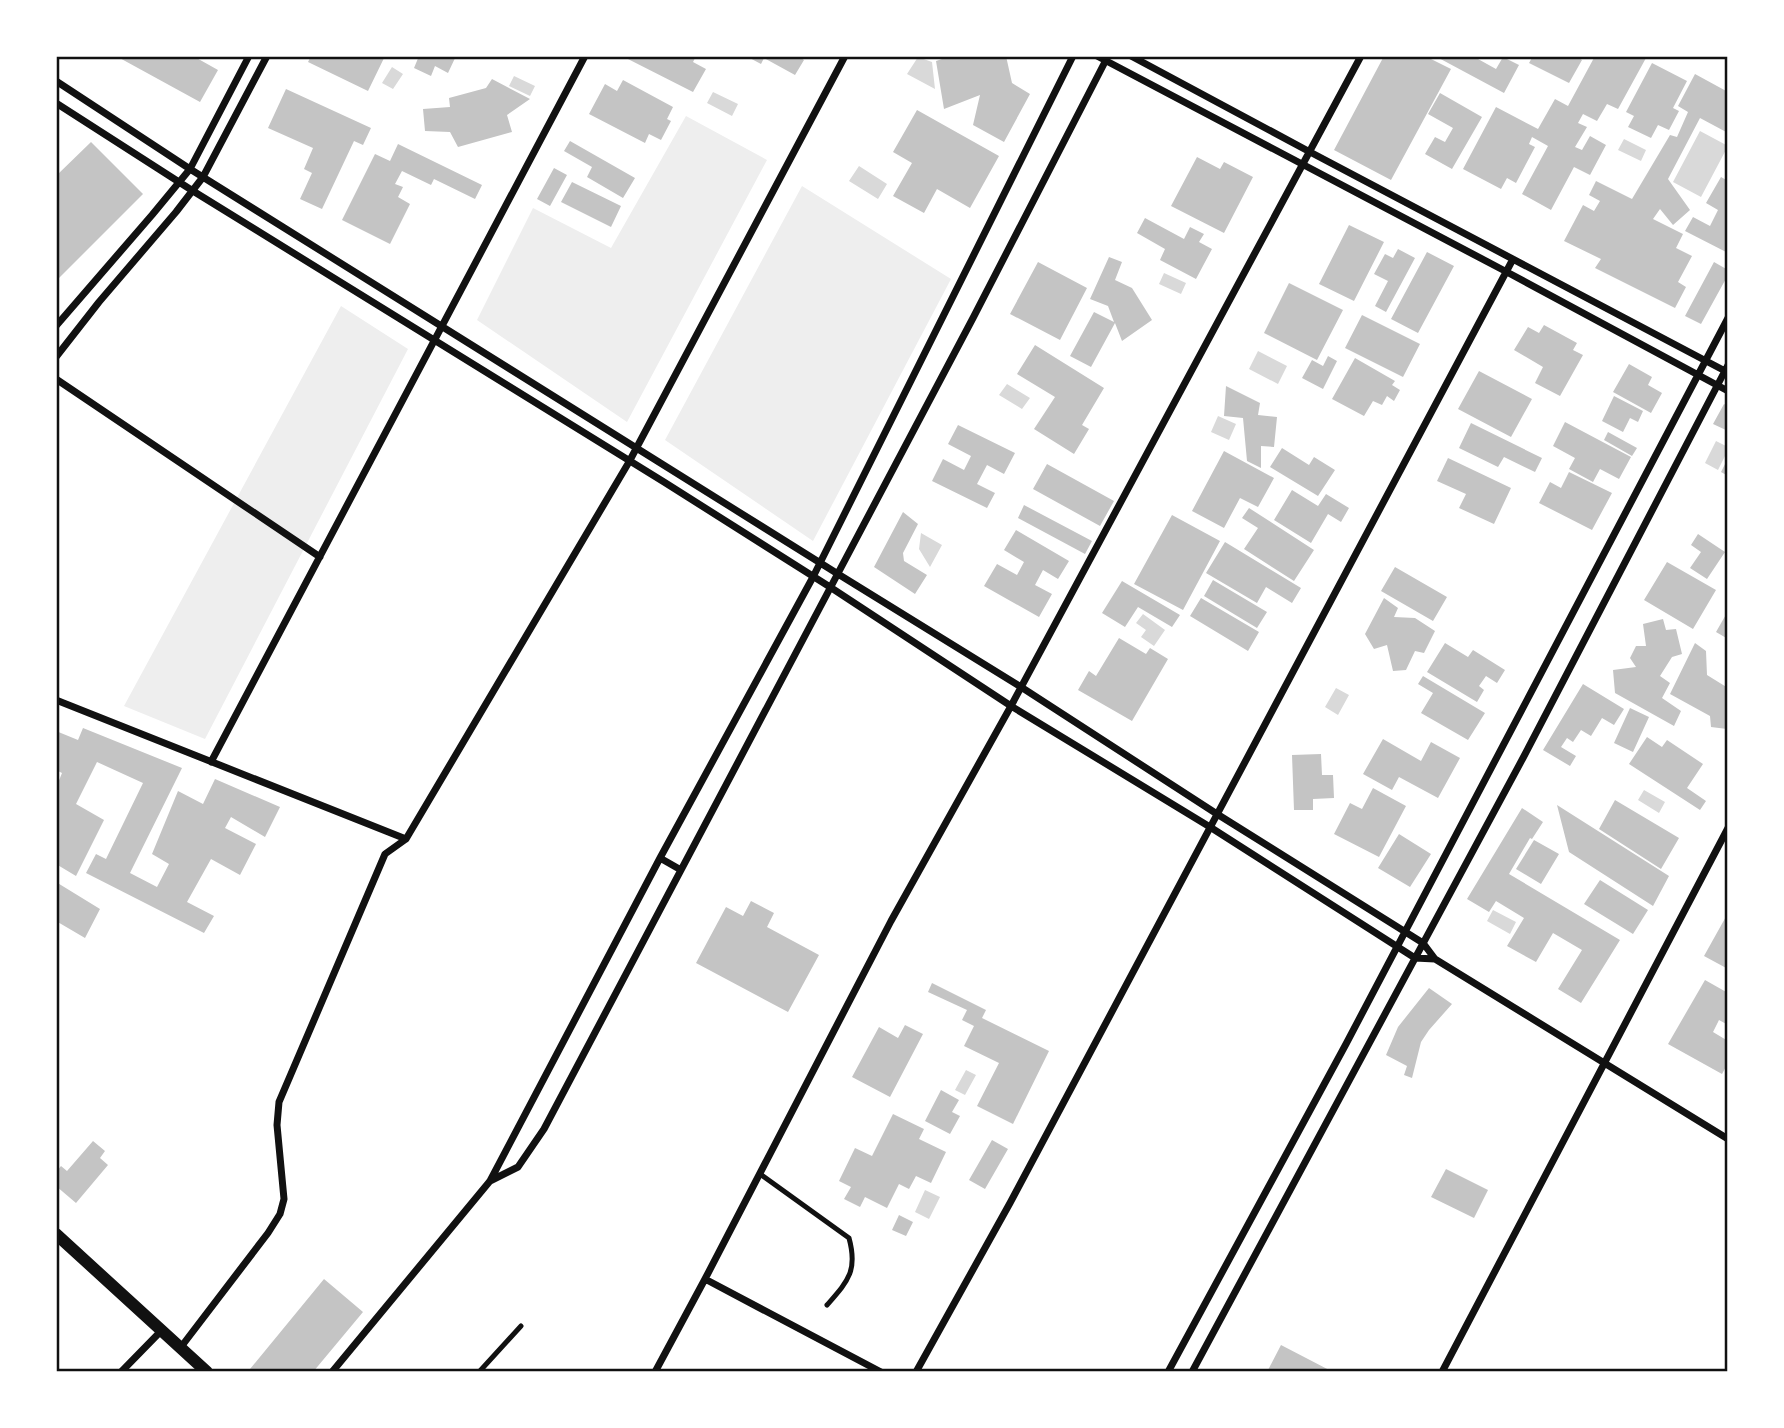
<svg xmlns="http://www.w3.org/2000/svg" width="1784" height="1428" viewBox="0 0 1784 1428" font-family="Signika,sans-serif">
  <rect width="100%" height="100%" fill="#fff"/>
  <path fill="#eee" d="M686 116 767 160 627 422 477 320 533 208 611 248Z
    M802 186 951 279 813 541 665 440Z
    M341 306 408 349 205 739 124 706Z"/>
  <path fill="#d9d9d9" d="M918 57 932 62 935 89 907 74Z
    M392 67 403 74 393 89 382 83Z
    M514 76 535 86 530 96 509 86Z
    M713 92 738 104 732 116 707 103Z
    M1700 131 1728 146 1701 197 1673 182Z
    M1624 139 1646 150 1641 161 1618 150Z
    M859 166 887 184 878 199 849 181Z
    M1164 273 1186 283 1181 294 1159 284Z
    M1258 351 1287 366 1278 384 1249 369Z
    M1007 384 1030 398 1022 409 999 395Z
    M1218 416 1236 424 1229 440 1211 432Z
    M1716 441 1728 447V450L1718 470 1705 463Z
    M921 533 942 545 930 567 919 549Z
    M1143 614 1165 630 1154 646 1141 637 1146 630 1136 623Z
    M1336 688 1349 695 1338 715 1325 707Z
    M1644 790 1665 802 1659 813 1638 800Z
    M1493 910 1516 922 1510 934 1487 921Z
    M966 1070 976 1075 965 1095 955 1090Z
    M925 1190 940 1197 929 1219 915 1212Z"/>
  <path fill="#c4c4c4" d="M116 56H193L218 70 200 102Z
    M311 56H385L368 91 308 62Z
    M419 56H456L448 73 435 66 431 76 414 68Z
    M622 56H696L693 62 706 69 693 92Z
    M746 56H798L804 60 795 75 764 58 761 64Z
    M951 56H1006L1012 83 1030 94 1004 142 973 125 980 95 944 109 936 61Z
    M1384 56H1425L1451 69 1391 180 1334 150Z
    M1435 56H1479L1478 59 1496 69 1503 57 1519 65 1504 93Z
    M1533 56H1575L1582 60 1569 83 1529 63Z
    M1595 56H1641L1646 58 1618 109 1607 104 1597 121 1583 114 1578 123 1587 127 1575 147 1582 150 1590 136 1606 145 1590 175 1574 167 1551 210 1522 194 1548 146 1532 137 1529 144 1535 147 1516 183 1507 178 1501 189 1463 169 1496 107 1538 129 1555 99 1568 106Z
    M1652 63 1687 81 1673 108 1679 111 1669 130 1658 125 1651 138 1628 127 1634 116 1626 112Z
    M1695 74 1728 92V133L1700 118 1668 179 1690 210 1673 225 1660 209 1653 219 1683 234 1676 248 1692 256 1678 282 1686 287 1675 308 1595 268 1601 259 1564 241 1583 205 1594 211 1600 201 1589 195 1596 181 1632 199 1670 135 1677 137 1688 112 1678 106Z
    M492 79 530 99 507 115 512 132 458 147 450 132 425 131 423 109 450 107 449 98 486 88Z
    M623 80 673 107 667 119 671 121 661 140 649 134 645 143 589 114 605 84 617 91Z
    M286 89 371 128 363 145 354 141 322 209 300 199 312 173 304 169 313 148 268 128Z
    M1440 93 1482 117 1452 169 1425 154 1435 137 1445 142 1453 128 1428 114Z
    M917 110 999 156 970 208 937 189 924 213 893 196 912 163 893 152Z
    M570 141 635 178 623 198 587 177 592 167 564 151Z
    M91 142 143 194 56 281V176Z
    M398 144 482 185 475 199 434 179 431 185 402 171 395 184 403 187 398 197 410 204 390 244 342 220 375 154 390 161Z
    M1197 157 1220 169 1224 162 1253 177 1224 233 1171 206Z
    M554 168 567 175 550 206 537 199Z
    M1721 177 1728 181V253L1685 231 1693 217 1710 226 1718 210 1706 203Z
    M572 182 621 206 611 227 561 202Z
    M1145 218 1184 239 1190 227 1204 234 1199 242 1212 249 1196 279 1160 260 1165 249 1137 233Z
    M1349 225 1384 242 1354 301 1319 284Z
    M1398 249 1415 258 1386 312 1375 306 1388 281 1374 274 1385 254 1393 258Z
    M1427 252 1454 266 1418 333 1391 319Z
    M1109 257 1122 262 1115 280 1132 288 1152 320 1122 341 1115 323 1091 367 1070 356 1094 312 1114 322 1108 306 1090 299Z
    M1038 262 1087 288 1060 340 1010 314Z
    M1714 262 1728 270V275L1701 324 1685 316Z
    M1289 283 1343 310 1317 360 1264 333Z
    M1362 315 1420 344 1403 377 1345 348Z
    M1544 325 1577 343 1573 350 1583 355 1560 396 1535 383 1543 367 1514 350 1528 327 1539 333Z
    M1035 345 1104 388 1082 425 1089 429 1074 454 1034 429 1055 397 1017 374Z
    M1328 356 1337 361 1323 389 1302 378 1312 360 1323 366Z
    M1355 358 1395 381 1392 385 1400 390 1394 401 1387 396 1382 405 1373 401 1364 416 1332 399Z
    M1629 364 1652 377 1648 385 1662 393 1651 413 1613 392Z
    M1479 371 1532 399 1511 437 1458 409Z
    M1226 386 1260 403 1258 415 1277 417 1274 447 1261 446V468L1247 461 1243 418 1224 416Z
    M1614 396 1643 411 1638 422 1630 418 1623 432 1602 421Z
    M1724 404 1728 406V431L1713 424Z
    M1565 422 1631 457 1619 479 1600 469 1593 482 1569 469 1575 458 1553 446Z
    M1471 423 1542 458 1535 472 1504 457 1498 467 1459 448Z
    M958 425 1015 453 1004 474 987 465 977 484 995 493 987 508 932 481 943 459 964 470 971 456 948 444Z
    M1608 432 1637 448 1632 456 1604 440Z
    M1282 448 1309 465 1314 457 1335 470 1318 496 1270 467Z
    M1224 451 1274 478 1258 507 1240 498 1224 528 1192 511Z
    M1448 458 1511 488 1494 524 1459 508 1466 494 1437 481Z
    M1728 458V476L1721 472Z
    M1047 464 1114 501 1100 526 1033 489Z
    M1569 472 1612 493 1592 530 1539 503 1550 482 1561 488Z
    M1292 490 1318 506 1326 494 1349 508 1341 522 1328 514 1311 543 1274 520Z
    M1024 505 1092 541 1085 554 1018 518Z
    M1249 508 1314 550 1294 581 1244 549 1258 528 1242 518Z
    M903 512 918 524 903 553 904 561 927 575 915 594 874 567Z
    M1172 515 1220 541 1183 610 1134 584Z
    M1016 530 1069 561 1058 579 1043 570 1035 585 1052 594 1039 617 984 586 997 564 1017 575 1024 562 1004 550Z
    M1698 534 1725 552 1707 579 1690 568 1701 552 1691 545Z
    M1225 542 1301 588 1292 603 1266 587 1257 603 1206 573Z
    M1667 562 1716 590 1693 629 1644 600Z
    M1395 567 1447 597 1433 621 1381 591Z
    M1213 580 1267 612 1257 628 1204 596Z
    M1122 581 1180 615 1172 627 1138 607 1125 627 1102 613Z
    M1201 598 1259 632 1248 651 1190 616Z
    M1384 598 1398 608 1394 617 1415 618 1435 631 1424 653 1415 651 1406 670 1393 671 1387 645 1374 649 1365 634Z
    M1728 611V639L1716 632Z
    M1663 619 1666 630 1676 629 1682 654 1672 657 1660 676 1670 683 1662 698 1681 711 1674 726 1615 693 1613 670 1636 667 1630 658 1636 646H1646L1643 624Z
    M1119 638 1146 654 1150 648 1168 659 1132 721 1078 690 1089 671 1096 676Z
    M1445 643 1468 657 1473 650 1505 670 1497 683 1486 676 1479 686 1484 690 1477 702 1427 672Z
    M1695 643 1706 651 1707 675 1728 688 1727 729 1711 727 1710 716 1670 694Z
    M1423 676 1485 713 1468 740 1421 713 1433 693 1418 684Z
    M1583 684 1624 709 1614 725 1602 718 1591 736 1581 730 1573 742 1567 738 1561 747 1576 756 1570 766 1543 750Z
    M1630 708 1649 717 1633 752 1614 743Z
    M83 728 182 768 130 873 157 887 169 864 152 854 178 791 203 804 215 779 280 807 265 837 231 817 225 828 256 844 240 875 211 859 187 902 214 916 204 933 86 873 96 854 106 859 143 783 97 762 76 804 104 820 76 876 56 864V788L62 773 56 770V731L78 740Z
    M1647 737 1662 747 1667 740 1703 764 1687 788 1706 801 1700 810 1629 764Z
    M1383 739 1421 761 1431 742 1460 758 1438 798 1399 777 1392 790 1363 774Z
    M1321 754 1322 775H1333L1334 798 1313 799V810H1294L1292 755Z
    M1373 788 1406 806 1379 857 1334 834 1350 803 1362 809Z
    M1615 800 1679 838 1661 869 1599 829Z
    M1557 805 1669 876 1653 906 1569 852Z
    M1522 808 1543 822 1532 839 1530 838 1509 874 1620 940 1581 1003 1558 989 1582 950 1553 933 1536 962 1507 946 1524 918 1496 901 1489 912 1467 899Z
    M1399 834 1431 854 1410 887 1378 868Z
    M1534 840 1559 854 1541 884 1516 869Z
    M1600 880 1648 910 1633 934 1584 904Z
    M56 882 100 909 85 938 56 921Z
    M751 901 774 913 767 927 819 955 788 1012 696 963 726 907 743 916Z
    M1728 913V969L1704 956Z
    M1705 980 1728 993V1025L1719 1020 1713 1032 1728 1041V1063L1722 1074 1668 1044Z
    M932 983 986 1010 982 1018 1049 1051 1013 1124 977 1106 999 1063 964 1046 974 1026 962 1020 967 1010 928 992Z
    M1429 988 1452 1004 1429 1030 1421 1042 1412 1078 1404 1075 1407 1066 1386 1055 1398 1027Z
    M905 1025 923 1034 890 1097 852 1077 879 1027 898 1038Z
    M941 1090 959 1100 952 1112 960 1116 950 1134 925 1121Z
    M893 1114 924 1129 919 1139 946 1152 931 1183 916 1176 909 1189 899 1184 887 1208 865 1197 860 1207 844 1199 851 1187 839 1181 855 1148 872 1156Z
    M992 1140 1008 1149 985 1189 969 1180Z
    M93 1141 105 1151 100 1158 108 1165 76 1203 56 1186V1172L61 1166 67 1171Z
    M1446 1169 1488 1190 1474 1218 1431 1197Z
    M899 1215 913 1222 906 1236 892 1230Z
    M324 1279 363 1312 313 1372H253L250 1369Z
    M1281 1345 1333 1372H1267Z"/>
  <g fill="none" stroke-linecap="round" stroke-linejoin="round">
    <path stroke="#111" stroke-width="5" d="M760 1174 849 1238C858 1271 848 1281 827 1305
      M479 1372 521 1326"/>
    <path stroke="#111" stroke-width="7" d="M1097 56 1505 271 1728 391
      M1131 56 1310 152 1727 372
      M56 81 190 169 838 574 1021 687 1217 814 1423 943 1435 959 1728 1139
      M56 103 193 191 664 482 830 587 1011 706 1210 827 1415 958 1435 959
      M56 326 152 215 190 169 249 56
      M56 357 99 302 176 212 203 177 267 56
      M56 379 320 557
      M56 700 406 839
      M211 762 585 56
      M660 858 681 870
      M490 1181 518 1167 544 1129 973 318 1108 56
      M705 1279 881 1372
      M181 1347 268 1233 280 1214 284 1199 277 1125 279 1102 385 854 406 839 629 462 845 56
      M121 1372 162 1330
      M332 1372 490 1181 660 858 813 577 1073 56
      M655 1372 705 1279 891 921 1011 706 1361 56
      M916 1372 1010 1203 1513 259
      M1168 1372 1346 1044 1728 318
      M1192 1372 1523 758 1728 365
      M1442 1372 1728 828"/>
    <path stroke="#111" stroke-width="12" d="M56 1234 207 1372"/>
  </g>
  <rect width="1784" height="1428" fill="none" stroke="#ffffff" stroke-width="116"/>
  <rect x="58" y="58" width="1668" height="1312" fill="none" stroke="#111" stroke-width="2.5"/>
</svg>
